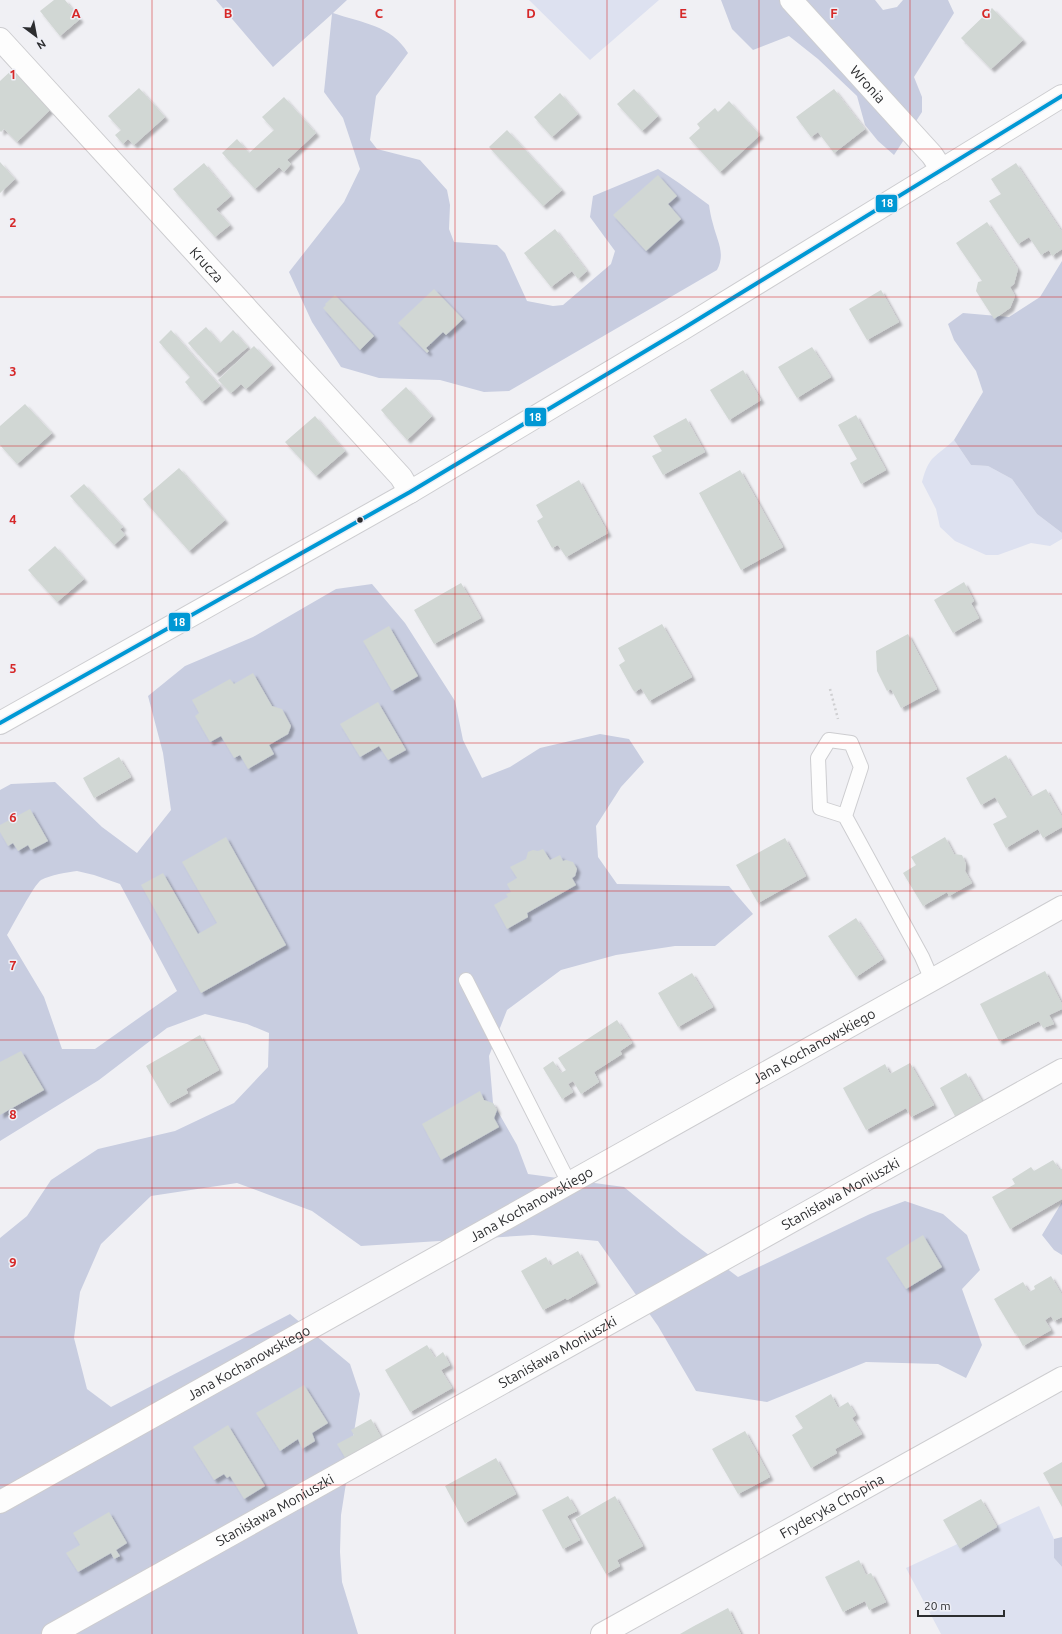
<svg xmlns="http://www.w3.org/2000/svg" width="1062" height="1634" viewBox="0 0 1062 1634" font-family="Ubuntu,sans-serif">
  <defs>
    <filter id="shadow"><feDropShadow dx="3.5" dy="3.5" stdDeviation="1" flood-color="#0004"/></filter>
  </defs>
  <rect width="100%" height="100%" fill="#f0f0f4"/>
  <path fill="#dde1f0" d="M529 0H659L590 60Z
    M954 440 971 465 988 466 1012 479 1037 514 1062 533V539L1050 546 1031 543 998 555H986L955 541 940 527 936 509 922 482C924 474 927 465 932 459 939 452 947 447 954 440Z
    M1039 1506 1054 1539V1558L1062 1567V1634H941L906 1568Z"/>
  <path fill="#c8cde0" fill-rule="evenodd" d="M216 0H347L333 13C362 23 391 25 408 53L376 96 370 140 377 149 420 160 447 190 450 205 449 229 454 242 497 245 505 253 527 301 553 306 563 305 611 264 615 251 590 217 593 196 658 169 679 183 709 205C710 211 711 218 713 224 717 241 726 253 717 270L509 391 484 392 440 380 379 378 341 367 312 322 289 272 344 202 360 169 343 118 324 92 332 14 273 67Z
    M721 0H875L883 10 897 7 903 0H948L954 13 914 77 922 97V112L894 155 878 141 865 125 857 96 818 59 789 36 753 50 732 29Z
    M1062 261V533L1037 514 1012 479 988 466 971 465 954 440 983 392 976 371 954 340 948 324 963 313 1009 317 1040 297Z
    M372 584 405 623 455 701 463 740 482 778 510 767 540 748 600 734 629 739 644 762 621 787 596 826 598 857 617 884 729 886 753 914 715 946H675L616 955 561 970 507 1010 489 1056 493 1103 517 1145 528 1174 624 1187 681 1234 738 1277 870 1214 905 1201 943 1214 967 1235 980 1270 962 1289 982 1345 966 1378 938 1364 866 1362 767 1402 696 1391 658 1326 598 1241 533 1235 361 1246 312 1211 237 1183 151 1196 101 1244 80 1292 74 1338 87 1389 111 1407 290 1314 350 1364 360 1394 341 1515 340 1552 342 1582 358 1634H0V1238L27 1216 51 1180 98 1149 175 1131 234 1103 268 1067 269 1033 247 1024 205 1014 167 1028 99 1080 0 1141V790L11 784 55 782 102 827 137 853 171 810 163 753 148 696 185 666 253 637 336 589ZM77 871 94 875 120 884 177 991 95 1049H62L44 997 7 935C14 924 33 886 41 880 50 875 68 872 77 871Z
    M1062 1202V1255L1054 1250 1042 1235Z
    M1062 1537V1567L1054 1558V1539Z"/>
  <path fill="#d1d7d4" filter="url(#shadow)" d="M54 0H65L80 19 60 36 40 11Z
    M992 8 1023 40 991 69 961 38Z
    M14 68 52 108 17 142 4 129 1 132 0 131V81Z
    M139 88 165 117 134 145 128 139 123 144 115 135 121 130 108 116Z
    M634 89 658 116 642 131 617 104Z
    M834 89 865 129 834 153 818 132 811 137 796 117Z
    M560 93 578 114 552 137 534 117Z
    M284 97 316 133 287 160 291 164 284 172 279 167 255 189 222 153 237 139 249 153 274 130 262 117Z
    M729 101 760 135 720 172 689 138 700 128 697 124 715 108 718 112Z
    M507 130 562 190 543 206 489 147Z
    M0 162 15 179 0 193Z
    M204 163 231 196 216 209 230 225 215 237 173 189Z
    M1016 163 1062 232V249L1052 256 1049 250 1041 255 1029 237 1018 244 989 201 1001 194 991 179Z
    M658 175 677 196 668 204 681 219 646 251 613 215Z
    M987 222 1018 269 1014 284 1010 287 1015 296 1010 308 994 319 976 291 978 282 982 281 956 243Z
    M555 229 587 271 578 279 572 271 551 287 524 253Z
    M434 289 463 319 446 335 443 332 426 348 429 351 427 353 398 323Z
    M881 290 899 322 867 340 849 309Z
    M335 295 374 336 360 350 323 308 326 305 325 304Z
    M206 327 220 343 233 330 248 347 216 374 188 343Z
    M171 330 220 386 202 402 185 382 190 377 159 342Z
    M254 346 272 365 246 389 241 384 231 393 218 380Z
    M812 347 831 377 797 398 778 367Z
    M743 370 761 400 729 420 710 390Z
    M406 387 432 416 407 440 381 410Z
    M25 404 52 433 17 464 0 445V426Z
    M856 415 886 470 861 484 850 463 857 459 838 425Z
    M315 416 345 451 316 476 285 442Z
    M686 418 705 452 663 475 652 456 662 451 653 436Z
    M179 468 225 520 189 551 143 499Z
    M740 470 783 547 741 570 699 493Z
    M579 480 608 533 566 557 558 545 552 548 537 521 543 517 536 505Z
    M84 484 123 527 120 529 125 535 114 545 70 496Z
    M55 546 84 579 57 602 28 570Z
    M964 582 974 601 971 603 979 618 953 633 934 600Z
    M461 583 481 618 434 644 414 610Z
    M662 624 692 677 649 701 641 688 635 692 633 690 619 665 625 661 618 648Z
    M389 626 418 676 392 691 363 641Z
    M908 634 937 689 901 708 891 689 887 691 877 671 876 651Z
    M253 673 272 706 282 709 291 726 288 734 269 745 274 754 248 769 240 755 234 758 221 736 210 742 195 716 199 713 192 700 230 679 234 684Z
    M378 702 406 750 388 760 379 746 360 757 340 724Z
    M1006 755 1031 797 1046 789 1062 817V827L1043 838 1038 829 1006 848 993 824 1007 817 995 797 981 805 966 778Z
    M119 757 131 777 94 798 83 778Z
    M30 809 48 841 31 850 28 845 18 851 13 843 8 846 0 832V825Z
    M226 837 286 945 201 993 141 885 163 873 198 934 217 923 182 862Z
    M945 837 954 854 962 855 966 864 965 871 972 883 949 896 947 892 923 906 903 873 916 865 911 857Z
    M785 838 806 876 758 903 736 865Z
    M543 849 550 860 560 855 563 861 566 860 573 862 577 869 575 876 572 878 576 885 527 913 528 917 507 929 494 905 508 897 506 894 511 892 507 884 517 878 510 867 526 859 528 852 533 850 538 851Z
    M856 918 883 959 856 977 828 936Z
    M1045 971 1062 1004V1009L1049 1015 1054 1024 1043 1028 1039 1021 999 1041 980 1004Z
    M692 973 713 1007 678 1027 658 993Z
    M617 1020 632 1043 620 1051 622 1054 594 1072 599 1082 581 1094 573 1081 568 1084 573 1092 562 1099 543 1068 553 1061 561 1073 566 1070 558 1058Z
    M200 1035 219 1070 186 1089 188 1093 168 1104 146 1066Z
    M21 1051 44 1090 0 1115V1062Z
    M910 1063 934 1105 911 1117 906 1108 866 1130 843 1088 885 1064 890 1074Z
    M966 1073 983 1103 956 1118 940 1088Z
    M480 1091 484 1100 493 1103 497 1110 494 1118 499 1127 441 1160 422 1124Z
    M1053 1160 1059 1169H1062V1199L1010 1229 992 1197 1015 1184 1012 1179 1031 1167 1034 1171Z
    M923 1235 942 1267 906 1289 886 1258Z
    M578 1251 596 1283 567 1300 566 1298 543 1310 521 1271 546 1257 551 1266Z
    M1051 1276 1062 1295V1317L1054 1321 1051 1316 1045 1320 1051 1330 1023 1346 1016 1333 1015 1334 994 1299 1023 1282 1029 1292 1035 1289 1034 1286Z
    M427 1345 435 1358 443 1352 450 1365 441 1370 452 1388 410 1412 385 1370Z
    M304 1385 328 1423 312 1433 315 1441 302 1449 298 1439 280 1451 256 1413Z
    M831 1394 838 1408 848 1402 856 1415 852 1418 862 1434 835 1449 837 1453 811 1468 792 1435 803 1428 795 1416Z
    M371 1419 383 1441 347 1461 337 1444 354 1435 351 1430Z
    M228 1425 265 1486 244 1499 230 1476 227 1478 224 1474 214 1480 193 1447Z
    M745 1431 770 1477 738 1494 712 1449Z
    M496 1458 516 1494 465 1523 445 1486Z
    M1062 1462V1507L1043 1473Z
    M568 1496 577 1511 567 1516 580 1540 563 1549 542 1510Z
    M615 1496 643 1546 617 1560 620 1566 606 1574 575 1519Z
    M981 1499 997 1527 960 1549 943 1520Z
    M109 1512 127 1543 116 1550 120 1556 114 1559 111 1553 78 1572 66 1553 80 1545 73 1533Z
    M859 1560 866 1575 871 1573 886 1602 869 1610 865 1601 843 1612 825 1577Z
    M728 1608 741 1634H680L694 1626Z"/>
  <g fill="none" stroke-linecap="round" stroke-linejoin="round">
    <defs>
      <path id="service" d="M845 816 820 808 818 758 829 740 851 743 861 767 845 816 922 957 932 980
        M466 980 569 1183"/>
      <g id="minor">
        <path id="s1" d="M791 0 932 155 942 170"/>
        <path id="s2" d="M0 39 401 477 410 492"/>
        <path d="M0 723 410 492 684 328 1062 96"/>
        <path id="s3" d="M0 1502 1062 907"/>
        <path id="s4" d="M53 1634 1062 1070"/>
        <path id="s5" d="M602 1634 1062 1378"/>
      </g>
    </defs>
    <use href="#service" stroke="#cdcdd0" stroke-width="16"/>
    <use href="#minor" stroke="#cdcdd0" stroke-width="24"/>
    <path stroke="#cfcfd1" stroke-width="2.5" stroke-dasharray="2 3" stroke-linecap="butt" d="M830 689 838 719"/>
    <use href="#service" stroke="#fdfdfd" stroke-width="14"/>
    <use href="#minor" stroke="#fdfdfd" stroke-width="22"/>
    <defs>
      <path id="bus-1" d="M0 723 410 492 684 328 1062 96"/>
    </defs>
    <use href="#bus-1" stroke="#eeeff6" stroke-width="7"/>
    <use href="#bus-1" stroke="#0098d4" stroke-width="4"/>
  </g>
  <path fill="none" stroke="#d62828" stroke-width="1" stroke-opacity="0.55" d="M152 0V1634M303 0V1634M455 0V1634M607 0V1634M759 0V1634M910 0V1634M0 149H1062M0 297H1062M0 446H1062M0 594H1062M0 743H1062M0 891H1062M0 1040H1062M0 1188H1062M0 1337H1062M0 1485H1062"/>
  <circle fill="#2c2d2f" stroke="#eeeff6" stroke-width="1.5" cx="360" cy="520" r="3.5"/>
  <g text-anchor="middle" stroke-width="3" stroke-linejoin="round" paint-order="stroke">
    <g font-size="14" fill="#2c2d2f" stroke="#eeeff6">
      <text dy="5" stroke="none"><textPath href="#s1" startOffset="114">Wronia</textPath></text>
      <text dy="5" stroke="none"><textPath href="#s2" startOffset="306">Krucza</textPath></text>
      <text dy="5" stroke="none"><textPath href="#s3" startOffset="933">Jana Kochanowskiego</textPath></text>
      <text dy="5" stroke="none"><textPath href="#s4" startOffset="902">Stanisława Moniuszki</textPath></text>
      <text dy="5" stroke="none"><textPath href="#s3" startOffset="609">Jana Kochanowskiego</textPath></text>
      <text dy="5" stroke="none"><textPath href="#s4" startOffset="578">Stanisława Moniuszki</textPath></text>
      <text dy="5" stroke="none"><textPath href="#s3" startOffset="285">Jana Kochanowskiego</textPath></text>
      <text dy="5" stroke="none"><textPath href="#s5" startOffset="263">Fryderyka Chopina</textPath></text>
      <text dy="5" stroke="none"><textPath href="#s4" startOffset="254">Stanisława Moniuszki</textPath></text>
    </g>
  </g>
  <g font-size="13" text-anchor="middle" font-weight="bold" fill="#d62828" stroke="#eeeff6" stroke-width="3" stroke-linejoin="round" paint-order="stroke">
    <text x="76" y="18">A</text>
    <text x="228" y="18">B</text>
    <text x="379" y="18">C</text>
    <text x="531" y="18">D</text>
    <text x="683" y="18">E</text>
    <text x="834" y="18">F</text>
    <text x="986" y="18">G</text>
    <text x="13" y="79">1</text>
    <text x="13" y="227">2</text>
    <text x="13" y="376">3</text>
    <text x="13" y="524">4</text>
    <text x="13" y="673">5</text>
    <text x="13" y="822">6</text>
    <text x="13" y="970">7</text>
    <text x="13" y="1119">8</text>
    <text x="13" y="1267">9</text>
  </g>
  <g stroke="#eeeff6" stroke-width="1.5">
    <rect x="875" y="194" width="23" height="19" rx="4" fill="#0098d4"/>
    <rect x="524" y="407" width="23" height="20" rx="4" fill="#0098d4"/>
    <rect x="168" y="612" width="23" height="20" rx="4" fill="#0098d4"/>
  </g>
  <g font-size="11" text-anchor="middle" font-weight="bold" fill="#fff">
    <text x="887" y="207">18</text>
    <text x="535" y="421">18</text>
    <text x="179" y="626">18</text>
  </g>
  <g transform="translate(36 36) rotate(148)" stroke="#eeeff6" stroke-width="3" paint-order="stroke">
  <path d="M0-3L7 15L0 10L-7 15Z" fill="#2c2d2f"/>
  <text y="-6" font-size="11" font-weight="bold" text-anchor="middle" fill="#2c2d2f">N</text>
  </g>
  <path d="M918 1610v6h86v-6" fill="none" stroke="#2c2d2f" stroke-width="2"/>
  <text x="924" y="1610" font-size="12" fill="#2c2d2f" stroke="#eeeff6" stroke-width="3" paint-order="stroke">20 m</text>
</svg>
